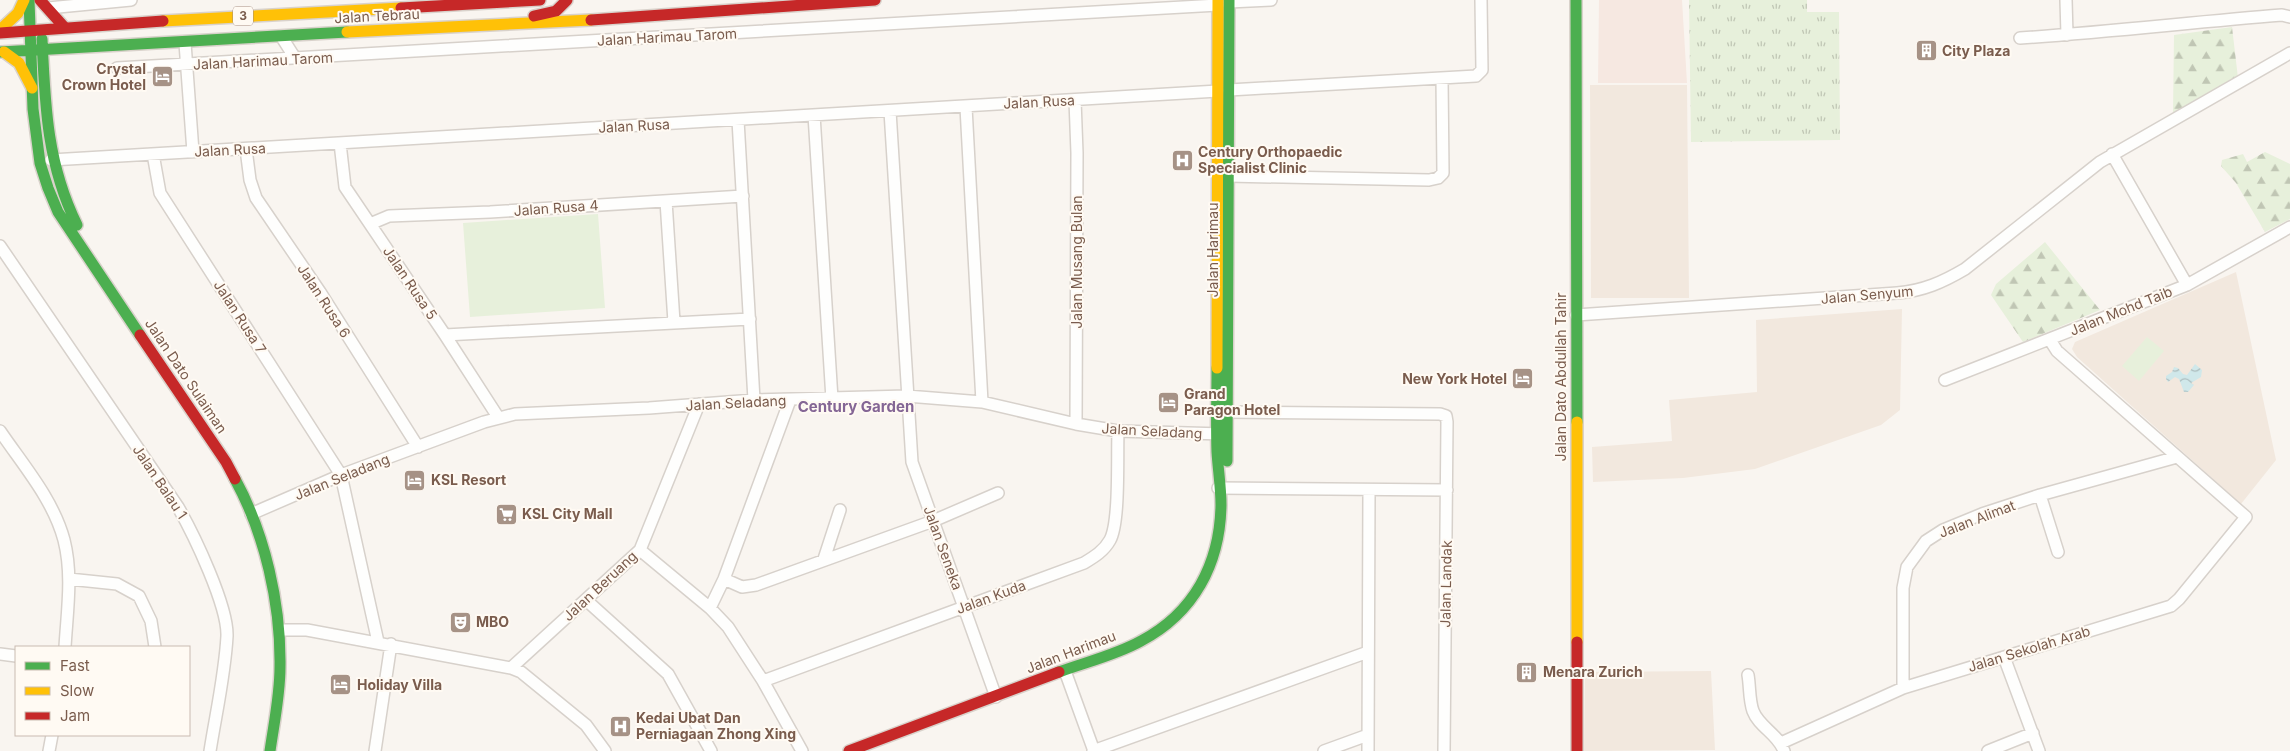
<svg xmlns="http://www.w3.org/2000/svg" width="2290" height="751" viewBox="0 0 2290 751" font-family="Inter,sans-serif">
  <defs>
    <pattern id="grass-tufts" width="24" height="20" patternUnits="userSpaceOnUse" patternTransform="scale(1.25)"><rect width="24" height="20" fill="#e7f0db"/><path d="M3 7l-1-3M5 7V3M7 7l1-3M15 17l-1-3M17 17v-4M19 17l1-3" fill="none" stroke="#c0c6b4"/></pattern>
    <pattern id="forest-firs" width="22" height="20" patternUnits="userSpaceOnUse" patternTransform="scale(1.25)"><rect width="22" height="20" fill="#e7f0db"/><path d="M5 1l3.5 6h-7zM16 11l3.5 6h-7z" fill="#c0c6b4"/></pattern>
    <pattern id="water-waves" width="16" height="10" patternUnits="userSpaceOnUse" patternTransform="scale(1.25)"><rect width="16" height="10" fill="#d0e8ea"/><path d="M0 5q4-4 8 0t8 0" fill="none" stroke="#aebfc0"/></pattern>
  </defs>
  <rect width="100%" height="100%" fill="#f9f5f0"/>
  <path fill="#f2e8de" d="M1590 85H1687L1689 298H1591Z
    M2236 272 2276 460 2241 504 2077 357 2072 349 2075 342Z
    M1902 309 1900 410 1881 425 1755 469 1683 478 1593 482 1592 447 1672 441 1669 400 1757 392 1756 320Z
    M1711 671 1715 750 1584 751 1585 672Z"/>
  <path fill="#f6e8e1" d="M1599 0H1682L1687 83H1598Z"/>
  <path fill="url(#grass-tufts)" d="M1689 0H1807V12H1839L1840 140 1691 142Z"/>
  <path fill="url(#forest-firs)" d="M2232 27 2238 78 2173 113 2174 35Z
    M2265 152 2290 164V219L2265 232 2236 183 2221 166 2222 160 2243 154 2247 162Z
    M2045 242 2100 310 2023 342 1991 295 1996 284Z"/>
  <path fill="#e7f0db" d="M598 214 605 308 470 317 463 223Z
    M2147 337 2164 351 2139 381 2122 366Z"/>
  <path fill="url(#water-waves)" d="M2195 364 2202 370 2201 377 2191 383 2194 385 2188 392H2184L2179 379 2175 377 2168 382 2166 379V376L2172 372 2174 367 2178 368 2183 374 2187 375Z"/>
  <g fill="none" stroke-linecap="round" stroke-linejoin="round">
    <defs>
      <path id="street" d="M2066 0 2067 35
        M1229 2 1271 0
        M48 8 131 0
        M281 36 295 58
        M2020 38C2108 32 2194 22 2282 15L2290 17
        M185 43 193 152
        M117 68 1218 5
        M1229 90 1476 76 1482 70 1481 0
        M1075 100 1077 153 1076 424
        M966 107 982 402
        M890 111 912 462 996 697
        M814 115 832 399
        M738 120 754 400
        M340 143 345 187 445 335 498 417
        M246 149 250 180 256 198 320 292 418 447
        M153 154 160 193 341 475 378 642
        M2112 154 2187 285
        M51 160 1218 91
        M1228 176 1429 180 1438 178 1443 173 1442 78
        M666 201 674 322
        M370 224 389 216 490 212 743 196
        M0 246 178 507C194 535 228 606 227 636 225 674 216 713 210 751
        M1576 315 1897 293C1923 291 1943 282 1965 269L2100 162 2290 53
        M445 335 750 319
        M1945 380 2187 285 2290 227
        M1228 412 1440 414 1446 416 1447 422 1444 751
        M0 431C23 465 53 499 64 540 73 575 67 612 65 647
        M1218 488 1447 490
        M2040 495 2058 552
        M251 514 341 475 484 422 515 414 649 408 754 400 907 396 982 402 1076 424 1118 431 1223 434
        M640 550 710 608 728 627 763 681 802 751
        M824 559 840 510
        M69 579 117 584 139 596 151 621 155 647
        M724 579 742 587 756 585 933 521 998 493
        M586 600 668 674 711 751
        M710 608 724 579 790 400
        M279 630H307L511 668 521 672 586 725 605 751
        M0 654 16 656
        M2004 657 2039 751
        M511 668 640 550 699 404
        M1065 671 1094 751
        M1748 675C1750 686 1749 700 1753 711 1759 727 1778 734 1784 751
        M763 681 1084 563C1094 557 1104 551 1110 540 1120 522 1117 455 1118 431
        M1903 688V588L1907 567 1926 541 1943 530 1982 514 2040 495 2177 457
        M1781 743 1903 688 2171 606 2179 599 2246 517 2057 351 2050 340
        M49 751 52 735
        M375 751 391 644
        M1093 751 1368 652
        M1324 751 1368 735
        M1368 751 1369 491
        M1988 751 2033 733"/>
      <path id="fast" d="M29 0 33 109 40 163 48 188 58 212 140 335
        M1576 0 1577 422
        M42 39C45 106 47 164 77 225
        M0 52 347 32
        M1227 461 1229 0
        M235 479C265 534 281 604 280 667 280 695 274 723 270 751
        M1059 672C1086 662 1116 655 1141 641 1194 613 1220 564 1221 505 1221 487 1218 469 1217 452 1216 424 1217 396 1217 368"/>
      <path id="slow" d="M163 21 401 8
        M0 30 18 13 24 0
        M347 32 591 20
        M4 52 19 63 32 88
        M1217 368 1218 0
        M1577 422V642"/>
      <path id="jam" d="M40 0 65 28
        M401 8 540 0
        M534 16 556 11 567 0
        M591 20 875 0
        M0 33 163 21
        M140 335 226 462 235 479
        M1577 642V751
        M849 751 1059 672"/>
    </defs>
    <use href="#street" stroke="#d7d1cb" stroke-width="14"/>
    <use href="#fast" stroke="#d9d2cb" stroke-width="14"/>
    <use href="#slow" stroke="#d9d2cb" stroke-width="14"/>
    <use href="#jam" stroke="#d9d2cb" stroke-width="14"/>
    <use href="#street" stroke="#fefefd" stroke-width="11"/>
    <use href="#fast" stroke="#4caf50" stroke-width="11"/>
    <use href="#slow" stroke="#ffc107" stroke-width="11"/>
    <use href="#jam" stroke="#c62828" stroke-width="11"/>
  </g>
  <defs>
    <symbol id="building-square" viewBox="-11 -11 22 22"><rect x="-9" y="-9" width="18" height="18" rx="4" fill="#a69286" stroke="#fffaf3"/><path d="M-4-6H4V6H1V3H-1V6H-4ZM-2.5-4.3h1.7v1.8h-1.7ZM.8-4.3h1.7v1.8H.8ZM-2.5-1h1.7V.8h-1.7ZM.8-1h1.7V.8H.8Z" fill="#fff"/></symbol>
    <symbol id="hotel-square" viewBox="-11 -11 22 22"><rect x="-9" y="-9" width="18" height="18" rx="4" fill="#a69286" stroke="#fffaf3"/><path d="M-6-4.5h1.5V1H6V5H4.5V3h-9V5H-6ZM-4 0a1.8 1.8 0 1 1 3.6 0ZM.5 0V-2.5h3Q6-2.5 6 0Z" fill="#fff"/></symbol>
    <symbol id="hospital-square" viewBox="-11 -11 22 22"><rect x="-9" y="-9" width="18" height="18" rx="4" fill="#a69286" stroke="#fffaf3"/><path d="M-5-5h3v3.5h4V-5h3V5h-3V1.5h-4V5h-3Z" fill="#fff"/></symbol>
    <symbol id="supermarket-square" viewBox="-11 -11 22 22"><rect x="-9" y="-9" width="18" height="18" rx="4" fill="#a69286" stroke="#fffaf3"/><path d="M-6-5.5h2.5l.6 2H6L4.5 2H-2.5L-4.4-4H-6ZM-1.5 3.2a1.3 1.3 0 1 0 .1 0ZM3 3.2a1.3 1.3 0 1 0 .1 0Z" fill="#fff"/></symbol>
    <symbol id="theatre-square" viewBox="-11 -11 22 22"><rect x="-9" y="-9" width="18" height="18" rx="4" fill="#a69286" stroke="#fffaf3"/><path d="M-5-5.5Q0-4 5-5.5V0Q5 5 0 6Q-5 5-5 0ZM-3.3-2.5H-1v1.5H-3.3ZM1-2.5H3.3v1.5H1ZM-2.8 1Q0 5.5 2.8 1Z" fill="#fff"/></symbol>
  </defs>
  <g fill-rule="evenodd">
    <use href="#building-square" x="1914" y="38" width="25" height="25"/>
    <use href="#hotel-square" x="150" y="64" width="25" height="25"/>
    <use href="#hospital-square" x="1170" y="148" width="25" height="25"/>
    <use href="#hotel-square" x="1510" y="366" width="25" height="25"/>
    <use href="#hotel-square" x="1156" y="390" width="25" height="25"/>
    <use href="#hotel-square" x="402" y="468" width="25" height="25"/>
    <use href="#supermarket-square" x="494" y="502" width="25" height="25"/>
    <use href="#theatre-square" x="448" y="610" width="25" height="25"/>
    <use href="#building-square" x="1514" y="660" width="25" height="25"/>
    <use href="#hotel-square" x="328" y="672" width="25" height="25"/>
    <use href="#hospital-square" x="608" y="714" width="25" height="25"/>
  </g>
  <g text-anchor="middle" stroke-width="4" stroke-linejoin="round" paint-order="stroke">
    <rect fill="#fffaf3" stroke="#a28b7f" stroke-width="1" x="233" y="6.5" width="20" height="19" rx="4"/>
    <g font-size="12" font-weight="bold" fill="#7a5c4d">
      <text x="243" y="20">3</text>
    </g>
    <g font-size="14" fill="#7a5c4d" stroke="#fffaf3">
      <text transform="translate(377 16) rotate(-3)" y="5">Jalan Tebrau</text>
      <text transform="translate(667 37) rotate(-3)" y="5">Jalan Harimau Tarom</text>
      <text transform="translate(263 61) rotate(-3)" y="5">Jalan Harimau Tarom</text>
      <text transform="translate(1039 102) rotate(-3)" y="5">Jalan Rusa</text>
      <text transform="translate(634 126) rotate(-3)" y="5">Jalan Rusa</text>
      <text transform="translate(230 150) rotate(-3)" y="5">Jalan Rusa</text>
      <text transform="translate(556 208) rotate(-4)" y="5">Jalan Rusa 4</text>
      <text transform="translate(1213 250) rotate(-90)" y="5">Jalan Harimau</text>
      <text transform="translate(1077 262) rotate(-90)" y="5">Jalan Musang Bulan</text>
      <text transform="translate(410 283) rotate(56)" y="5">Jalan Rusa 5</text>
      <text transform="translate(1867 295) rotate(-5)" y="5">Jalan Senyum</text>
      <text transform="translate(324 301) rotate(57)" y="5">Jalan Rusa 6</text>
      <text transform="translate(2121 311) rotate(-22)" y="5">Jalan Mohd Taib</text>
      <text transform="translate(240 317) rotate(57)" y="5">Jalan Rusa 7</text>
      <text transform="translate(186 376) rotate(56)" y="5">Jalan Dato Sulaiman</text>
      <text transform="translate(1561 377) rotate(-90)" y="5">Jalan Dato Abdullah Tahir</text>
      <text transform="translate(736 403) rotate(-3)" y="5">Jalan Seladang</text>
      <text transform="translate(1152 431) rotate(3)" y="5">Jalan Seladang</text>
      <text transform="translate(342 477) rotate(-22)" y="5">Jalan Seladang</text>
      <text transform="translate(160 482) rotate(56)" y="5">Jalan Balau 1</text>
      <text transform="translate(1977 519) rotate(-21)" y="5">Jalan Alimat</text>
      <text transform="translate(943 548) rotate(70)" y="5">Jalan Seneka</text>
      <text transform="translate(1446 584) rotate(-89)" y="5">Jalan Landak</text>
      <text transform="translate(600 586) rotate(-43)" y="5">Jalan Beruang</text>
      <text transform="translate(991 597) rotate(-20)" y="5">Jalan Kuda</text>
      <text transform="translate(2029 649) rotate(-17)" y="5">Jalan Sekolah Arab</text>
      <text transform="translate(1071 652) rotate(-21)" y="5">Jalan Harimau</text>
    </g>
    <g font-size="14" font-weight="bold" fill="#7a5c4d" stroke="#fffaf3" text-anchor="start">
      <text x="1942" y="56">City Plaza</text>
      <text x="146" y="74" text-anchor="end">Crystal<tspan x="146" dy="16">Crown Hotel</tspan></text>
      <text x="1198" y="157">Century Orthopaedic<tspan x="1198" dy="16">Specialist Clinic</tspan></text>
      <text x="1507" y="384" text-anchor="end">New York Hotel</text>
      <text x="1184" y="399">Grand<tspan x="1184" dy="16">Paragon Hotel</tspan></text>
      <text x="431" y="485">KSL Resort</text>
      <text x="522" y="519">KSL City Mall</text>
      <text x="476" y="627">MBO</text>
      <text x="1543" y="677">Menara Zurich</text>
      <text x="357" y="690">Holiday Villa</text>
      <text x="636" y="723">Kedai Ubat Dan<tspan x="636" dy="16">Perniagaan Zhong Xing</tspan></text>
    </g>
    <g font-size="15" font-weight="bold" fill="#846695" stroke="#fffaf3">
      <text x="856" y="412">Century Garden</text>
    </g>
  </g>
  <rect x="15" y="646" width="175" height="90" fill="#fffaf3" stroke="#cabbb1"/>
  <rect x="25" y="662" width="25" height="8" fill="#4caf50" stroke="#cabbb1"/>
  <text x="60" y="671" font-size="15" fill="#7a5c4d">Fast</text>
  <rect x="25" y="687" width="25" height="8" fill="#ffc107" stroke="#cabbb1"/>
  <text x="60" y="696" font-size="15" fill="#7a5c4d">Slow</text>
  <rect x="25" y="712" width="25" height="8" fill="#c62828" stroke="#cabbb1"/>
  <text x="60" y="721" font-size="15" fill="#7a5c4d">Jam</text>
</svg>
